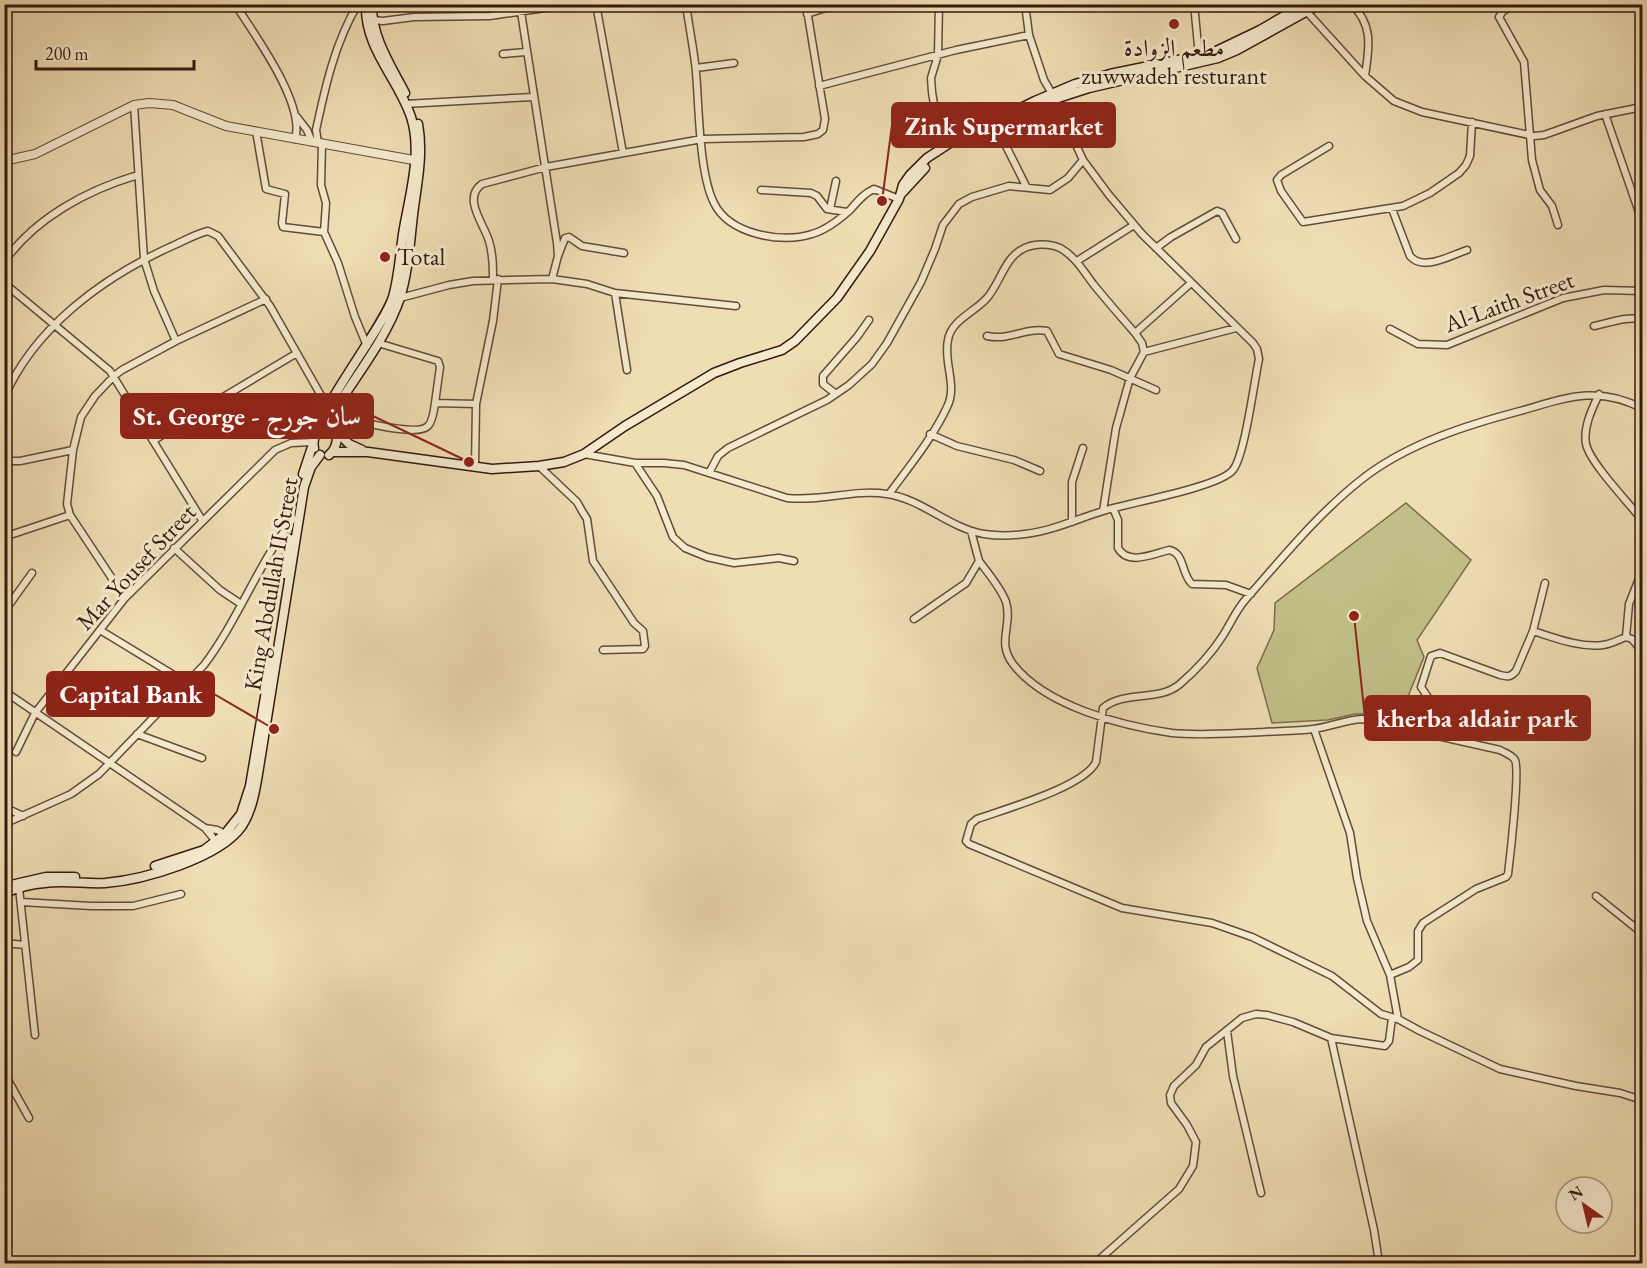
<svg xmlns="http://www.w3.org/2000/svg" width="1647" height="1268" viewBox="0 0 1647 1268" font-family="'EB Garamond',Amiri,serif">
  <rect width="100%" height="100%" fill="#efddb4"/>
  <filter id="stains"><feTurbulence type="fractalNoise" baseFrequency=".00333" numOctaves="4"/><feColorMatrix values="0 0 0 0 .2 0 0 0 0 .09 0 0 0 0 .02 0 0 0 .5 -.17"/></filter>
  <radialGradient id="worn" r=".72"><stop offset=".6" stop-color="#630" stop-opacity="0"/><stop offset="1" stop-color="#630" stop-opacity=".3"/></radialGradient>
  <path fill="#c1bf87" stroke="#7a6c4a" stroke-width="1.5" d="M1406 503 1471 560 1417 640 1424 657 1398 721 1368 714H1355L1328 720 1272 723 1257 668 1274 630 1275 603Z"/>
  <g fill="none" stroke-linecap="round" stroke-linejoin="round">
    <defs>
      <path id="minor" d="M235 4C254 34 306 104 295 139
        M596 4 623 153
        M686 4C689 27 694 50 696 72 699 107 699 173 714 203 729 234 781 244 812 234 826 230 839 220 850 210 857 202 864 193 874 189L899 199
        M939 4 938 55 931 78 932 92 935 111 950 143
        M1194 4 1199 56
        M1351 4C1374 25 1369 48 1365 76
        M1516 4 1503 11 1499 17 1524 62 1532 160 1540 190 1552 206 1558 225
        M521 12 557 243 558 256 552 279
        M1307 12 1365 76 1394 101 1422 112 1534 136 1544 135 1597 116 1642 107
        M807 14 838 4
        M373 20 383 21 414 17 490 16 572 4
        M503 54 526 52
        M696 68 734 63
        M819 86 956 50 1029 35
        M405 104 533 97
        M134 105 144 259 154 291 176 341
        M1605 114 1641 218
        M297 117 307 130 312 142
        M996 126 1026 186
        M256 131 266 189 285 194 282 223 283 227 324 232
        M318 143 316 130C325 88 335 42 358 4
        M322 143 321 185 326 203 324 232 338 263 355 317 367 346
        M1329 146 1281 175 1277 180 1281 191 1303 222 1403 206 1430 193 1459 173 1466 165 1470 156 1472 122
        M761 190 811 193 817 196 827 209 847 212
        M830 209 836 181
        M1392 209 1410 256C1423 272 1451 255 1467 250
        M1156 248 1171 237 1217 211 1222 213 1236 239
        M558 256 565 238 569 237 582 246 624 253
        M1077 261 1134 225
        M4 262C35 218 87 190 138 175
        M493 279C493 266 493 254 489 241 484 224 462 198 482 184L546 167 702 139 804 137 818 134 823 130 825 119 806 4
        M4 283 110 371 202 520
        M615 293 627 370
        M400 298 449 285 473 281 552 279 587 284 615 293 736 306
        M1594 326C1609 323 1629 315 1642 320
        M1390 329 1418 344 1447 345 1563 298 1604 290 1642 291
        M987 336C1011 341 1024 327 1047 331L1059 354 1111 370 1156 390
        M378 343 438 361 440 367 435 403 476 404
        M1144 352 1236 328
        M836 394 823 384V376L857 337 869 320
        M1599 394C1592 409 1583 427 1586 444 1590 463 1629 503 1642 520
        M4 398C34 328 102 278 170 247 182 242 195 234 208 231L218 236 270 306 323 399 333 422
        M213 403 228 433
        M1642 408C1596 385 1566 398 1520 411 1467 425 1410 443 1366 476 1320 511 1284 556 1246 599 1236 610 1230 625 1222 637 1211 654 1195 671 1180 684 1159 702 1125 690 1103 708L1096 762C1084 787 1005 809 977 819L971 824 966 841 969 844 1122 908 1212 923 1252 937 1332 976 1381 1014 1398 1019 1420 1031 1500 1069 1576 1086 1620 1093 1642 1100
        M370 424C382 426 419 435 428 426 433 421 434 410 435 403
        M930 434 957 446 1014 460 1040 471
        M153 441 203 409 297 353
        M584 454 635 463H664L684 465 787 498C821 502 853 489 887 494 922 499 949 528 984 534 997 536 1011 536 1025 534 1052 531 1077 519 1103 511 1128 503 1220 487 1233 470 1245 455 1254 382 1259 359L1257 349 1253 343 1142 234 1109 195 1083 160 1055 99 1044 80 1029 35 1025 4
        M4 461H20L73 450
        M635 463 657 496 673 537 685 548 707 557 734 563 779 558 794 561
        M539 466 577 502 582 511 587 519 593 561 634 623 643 631 645 646 643 649 603 650
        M475 467 476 404 493 321 498 279
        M709 473 718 456 728 448 827 400 849 385 872 364 887 343 921 282 935 249 943 225 959 204 972 197 1009 186 1050 190 1068 178 1083 160
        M889 494C908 468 934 436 947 407 958 386 943 362 948 340 951 320 975 312 987 298 1000 283 1004 260 1021 250 1032 243 1049 243 1060 248 1075 256 1084 272 1094 285 1107 301 1121 317 1135 333
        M1113 508 1118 520V548C1128 566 1153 554 1169 550 1185 553 1181 574 1192 584L1226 585 1251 594
        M1103 511 1116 428 1130 378 1144 352 1142 343 1135 333 1191 283
        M1072 522V482L1083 448
        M4 537 70 515
        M174 548 220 590 241 604
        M979 561C988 573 1001 588 1006 602 1013 625 996 642 1013 664 1045 706 1122 726 1172 733 1202 736 1233 733 1263 732 1280 731 1297 731 1313 729 1330 727 1345 720 1362 719L1500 750C1505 753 1512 755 1515 760 1520 771 1510 858 1508 874L1506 877 1476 889 1423 923 1418 931V960L1409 967 1390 975
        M125 598 70 515 67 504 73 450 81 417 95 396 114 376 122 370 176 341 266 299
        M4 612 32 573
        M914 619 966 583 979 561 971 531
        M100 630 187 683
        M1533 631C1555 638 1580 648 1603 645 1611 644 1618 640 1626 637
        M1626 637 1629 604 1642 571
        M1626 637 1632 639 1642 651
        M4 691 205 828 218 844
        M1314 729 1350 833 1357 878 1367 921 1390 975 1398 1019
        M137 734 202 758
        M1451 738 1442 718 1421 687 1431 656 1440 653 1500 675C1508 677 1511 677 1516 671L1533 631 1545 583
        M16 752 35 713 125 598 275 450 291 443 313 442
        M4 807 23 816
        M4 824 71 794 99 774 204 665C238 620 258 564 293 519
        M205 828 217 830 227 835
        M19 888 35 1035
        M1596 896 1642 933
        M21 902 91 906H133L181 894
        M4 943 25 945
        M1227 1031 1233 1076 1261 1193
        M4 1073 29 1118
        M1094 1264 1179 1189 1193 1166 1196 1142 1187 1125 1171 1103 1170 1095 1174 1086 1196 1065 1206 1047 1242 1018 1256 1014 1267 1015 1293 1022 1331 1038
        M1375 1264 1378 1256 1374 1230 1331 1038 1385 1046 1389 1041 1392 1018"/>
      <path id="tertiary" d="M4 161 35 154 134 105 149 103 173 105 226 126 419 161"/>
      <path id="secondary" d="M372 4C371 36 391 66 405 93
        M995 127 1055 99 1089 88 1218 58 1237 50 1320 4
        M901 194 925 168
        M320 423 326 419C340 424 340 446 329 455
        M335 426 336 413 340 402C361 369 387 336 400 298 409 269 410 237 414 207 418 179 423 152 418 124
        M336 431 349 444 362 450
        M314 448C307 422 382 331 393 297 399 276 400 255 403 234 409 197 423 153 411 117 398 78 364 48 366 4
        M333 452H368L492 469 539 466 564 462 584 454 625 426 714 373 740 363 782 350 795 341 837 298 870 251 899 199 903 185 910 175 927 158 950 143 1035 101 1075 84 1110 74 1212 53 1260 30 1305 4
        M303 474 313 444
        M284 574 290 539
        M155 866 204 850 225 834 241 814 250 786 272 655
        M11 885 46 877H75
        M4 893C17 888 31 884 45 883 64 880 85 884 105 883 143 880 220 858 242 826 252 810 255 792 258 774L304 487 311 467 320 455"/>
    </defs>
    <use href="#minor" stroke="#634b38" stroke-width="9"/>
    <use href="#tertiary" stroke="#634b38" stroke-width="10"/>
    <use href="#secondary" stroke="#341a0e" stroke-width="11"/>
    <use href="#minor" stroke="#f5e9ce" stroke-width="6"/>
    <use href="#tertiary" stroke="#f5e9ce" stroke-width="8"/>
    <use href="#secondary" stroke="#f5e9ce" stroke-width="8"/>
  </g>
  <g fill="#8f2418" stroke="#f5e9ce" stroke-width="2">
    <circle cx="1174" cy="24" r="6"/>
    <circle cx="385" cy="257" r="6"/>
  </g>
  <g text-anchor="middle" stroke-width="6" stroke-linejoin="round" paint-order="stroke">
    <g font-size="24" fill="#341a0e" stroke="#f5e9ce">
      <text x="1174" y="56">مطعم الزوادة<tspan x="1174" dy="28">zuwwadeh resturant</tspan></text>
      <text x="397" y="265" text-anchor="start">Total</text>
    </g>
    <g font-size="24" fill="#341a0e" stroke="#f5e9ce">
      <text transform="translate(1509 302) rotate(-20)" y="8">Al-Laith Street</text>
      <text transform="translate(136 567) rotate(-47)" y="8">Mar Yousef Street</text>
      <text transform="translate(271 584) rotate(-80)" y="8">King Abdullah II Street</text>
    </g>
  </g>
  <path fill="none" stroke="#8f2418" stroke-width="2" d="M882 201L892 125M469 462L373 416M274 729L214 694M1354 616L1365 718"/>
  <g fill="#8f2418" stroke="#f5e9ce" stroke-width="2">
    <circle cx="882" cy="201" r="6"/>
    <circle cx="469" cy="462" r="6"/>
    <circle cx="274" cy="729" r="6"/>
    <circle cx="1354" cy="616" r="6"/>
  </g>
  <g fill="#8f2418" stroke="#8f2418" stroke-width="2">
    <rect x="892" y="103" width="223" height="44" rx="6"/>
    <rect x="121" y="394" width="252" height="44" rx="6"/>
    <rect x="47" y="672" width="167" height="44" rx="6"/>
    <rect x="1365" y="696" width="225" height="44" rx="6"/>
  </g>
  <g font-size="26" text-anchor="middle" font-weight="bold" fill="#fff">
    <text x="1004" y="135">Zink Supermarket</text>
    <text x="247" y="425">St. George - سان جورج</text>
    <text x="131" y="703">Capital Bank</text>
    <text x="1477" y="727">kherba aldair park</text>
  </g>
  <rect width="1647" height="1268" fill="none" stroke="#efddb4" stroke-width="24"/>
  <rect x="6" y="6" width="1635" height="1256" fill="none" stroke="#341a0e" stroke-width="3"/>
  <rect x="12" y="12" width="1623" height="1244" fill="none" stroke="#341a0e" stroke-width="1.5"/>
  <g transform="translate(1584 1205) rotate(326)"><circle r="28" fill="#f5e9ce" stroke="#a89681" stroke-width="1.5"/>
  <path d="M0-4.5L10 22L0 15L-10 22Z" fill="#8f2418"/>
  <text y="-9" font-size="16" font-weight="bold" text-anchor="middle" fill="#341a0e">N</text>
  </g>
  <path d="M36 60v9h158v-9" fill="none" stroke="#341a0e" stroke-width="3"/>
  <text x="45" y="60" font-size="18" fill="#341a0e" stroke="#f5e9ce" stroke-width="4.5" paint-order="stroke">200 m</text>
  <rect width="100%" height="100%" filter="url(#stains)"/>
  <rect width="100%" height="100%" fill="url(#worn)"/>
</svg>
